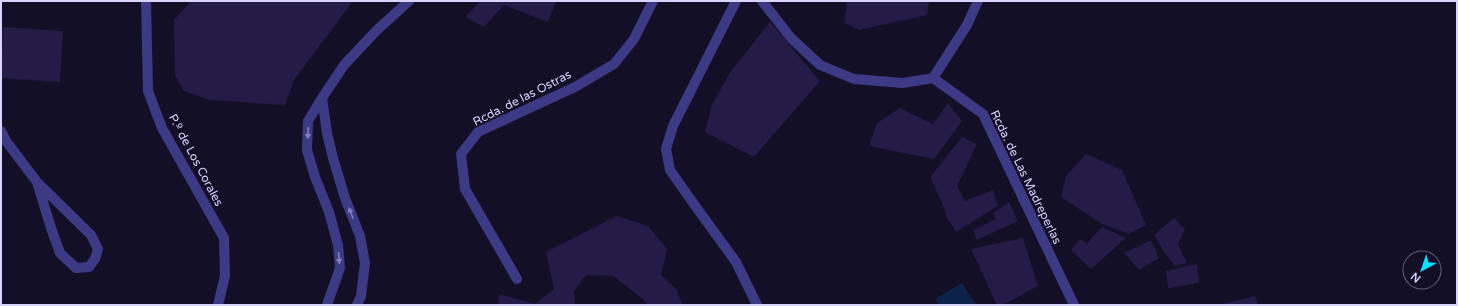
<svg xmlns="http://www.w3.org/2000/svg" width="1458" height="306" viewBox="0 0 1458 306" font-family="'Varela Round',sans-serif">
  <rect width="100%" height="100%" fill="#130f26"/>
  <path fill="#0c2248" d="M962 283 976 305H939L935 299Z"/>
  <path fill="#241b47" d="M191 1H353L294 80 285 105 209 100 184 91 175 76 174 20Z
    M480 1H556L548 22 504 5 484 27 465 17Z
    M847 1H929L927 15 860 30 844 23Z
    M770 22 820 81 754 157 705 132 712 104 731 71Z
    M3 27 63 31 60 82 1 78Z
    M948 103 962 121 934 159 869 146 877 123 900 108 933 124Z
    M962 137 977 144 957 186 965 201 993 190 998 206 956 232 947 218 943 205 930 177Z
    M1086 154 1122 170 1146 225 1129 234 1102 224 1061 197 1066 176Z
    M1009 202 1018 221 977 240 973 230 996 219 993 213Z
    M617 216 648 226 667 249 661 275 676 289 683 305H647L644 300 613 276 586 275 574 291 575 305H498L499 294 535 304 554 289 546 252Z
    M1174 218 1185 229 1178 244 1187 263 1175 266 1164 252 1154 235Z
    M1102 227 1126 238 1091 269 1071 250 1080 239 1087 243Z
    M1023 238 1038 286 1012 300 1002 305H997L971 249Z
    M1151 240 1159 258 1139 270 1124 253Z
    M1197 264 1199 283 1168 288 1166 271Z
    M1255 296 1258 305H1223L1222 304Z"/>
  <g fill="none" stroke-linecap="round" stroke-linejoin="round">
    <path stroke="#3d3a85" stroke-width="10" d="M146 1 148 91 162 128 224 238 225 276 218 305
      M736 1 673 126 666 149 670 170 691 200 736 262 757 305
      M762 1 791 38 820 65 854 79 903 83 933 78 967 25 978 1
      M933 78 983 114 1074 305
      M322 98 327 133 333 158 345 198 360 236 365 263 361 296 357 305
      M1 131 6 141 37 182 91 235 98 249 95 259 89 267 76 268 60 253 51 228 37 182
      M517 279 465 189 461 154 478 132 575 87 614 64 634 39 653 1
      M327 305 340 268 338 245 329 212 315 177 307 150 308 121 322 98 344 65 377 30 409 1"/>
  </g>
  <defs><path id="oneway-solid" d="M-6-.8H1V-3.2L6.5 0L1 3.2V.8H-6Z"/></defs>
  <g fill="#837fbc">
    <use href="#oneway-solid" transform="translate(308 133) rotate(93)"/>
    <use href="#oneway-solid" transform="translate(351 213) rotate(-111)"/>
    <use href="#oneway-solid" transform="translate(339 258) rotate(85)"/>
  </g>
  <g text-anchor="middle" stroke-width="3" stroke-linejoin="round" paint-order="stroke">
    <g font-size="12" fill="#d9d4ff" stroke="#130f26">
      <text transform="translate(522 98) rotate(-27)" y="4">Rcda. de las Ostras</text>
      <text transform="translate(196 160) rotate(62)" y="4">P.º de Los Corales</text>
      <text transform="translate(1026 177) rotate(64)" y="4">Rcda. de Las Madreperlas</text>
    </g>
  </g>
  <rect width="1458" height="306" fill="none" stroke="#d9d4ff" stroke-width="4"/>
  <g transform="translate(1422 270) rotate(220)"><circle r="19" fill="#130f26" stroke="#625e7d"/>
  <path d="M0-3L7 15L0 10L-7 15Z" fill="#00e5ff"/>
  <text y="-6" font-size="11" font-weight="bold" text-anchor="middle" fill="#d9d4ff">N</text>
  </g>
</svg>
